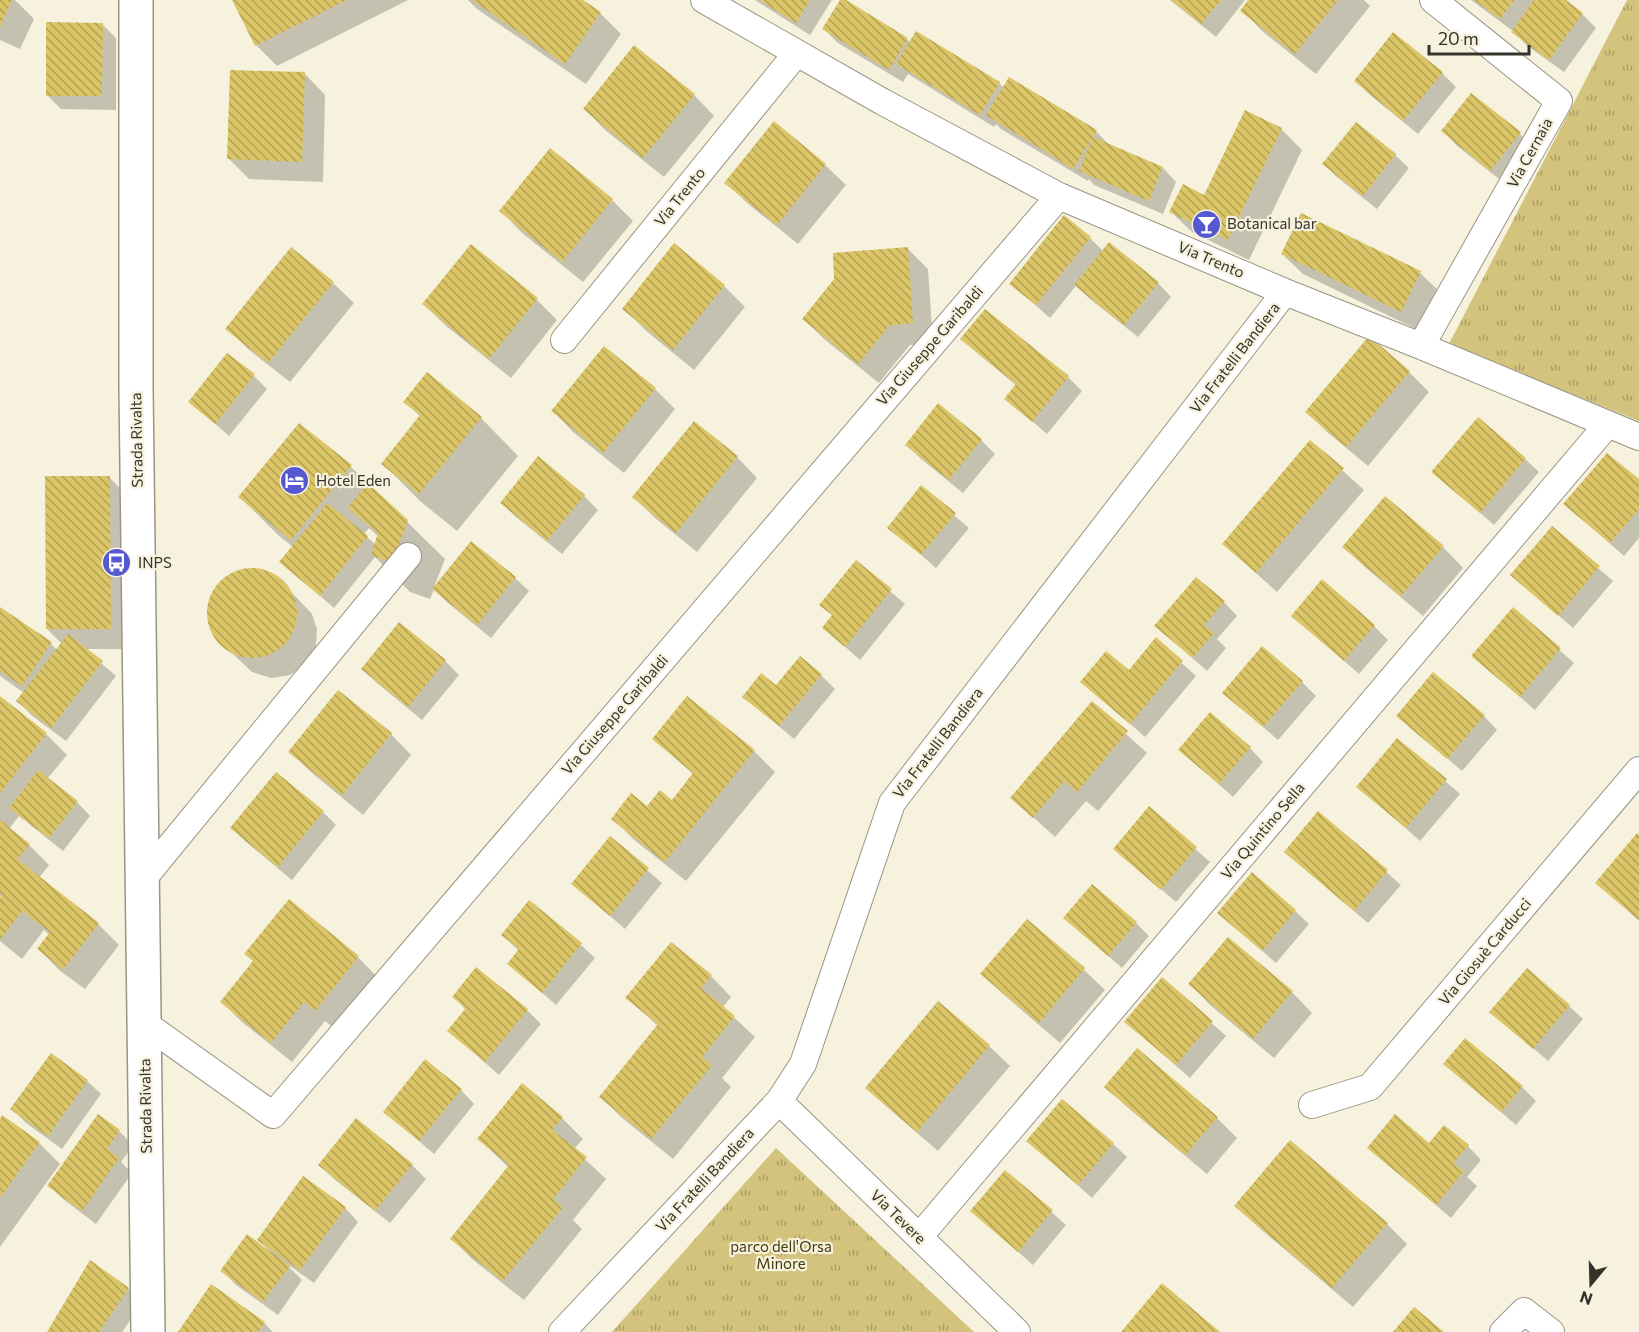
<svg xmlns="http://www.w3.org/2000/svg" width="1639" height="1332" viewBox="0 0 1639 1332" font-family="Commissioner,sans-serif">
  <defs>
    <pattern id="park-tufts" width="24" height="20" patternUnits="userSpaceOnUse" patternTransform="scale(1.5)"><rect width="24" height="20" fill="#d3c37c"/><path d="M3 7l-1-3M5 7V3M7 7l1-3M15 17l-1-3M17 17v-4M19 17l1-3" fill="none" stroke="#ac9f66"/></pattern>
    <pattern id="building-back-hatch" width="6" height="6" patternUnits="userSpaceOnUse" patternTransform="scale(1.5)"><rect width="6" height="6" fill="#dbc566"/><path d="M-1 5l2 2M0 0l6 6M5-1l2 2" fill="none" stroke="#b2a154"/></pattern>
  </defs>
  <rect width="100%" height="100%" fill="#f6f2de"/>
  <path fill="url(#park-tufts)" d="M1627 0H1639V421L1449 344Z
    M776 1148 974 1332H612Z"/>
  <path fill="#0003" fill-rule="evenodd" d="M0 0H15L34 19 20 49 0 40Z
    M233 0H408L277 66 256 45Z
    M468 0H580L600 13 621 34 586 84 477 9Z
    M755 0H832L810 35Z
    M841 0 911 42 999 83 1004 88 1096 131 1110 146 1163 168 1176 182 1163 214 1094 185 1089 179 1088 181 1001 129 996 124 994 127 908 74 903 82 838 43 824 29Z
    M1170 0H1245L1216 37Z
    M1250 0H1364L1370 6 1316 74 1262 31 1242 10Z
    M1471 0H1563L1582 14 1596 28 1564 72 1526 45 1513 31Z
    M102 24 116 38V110L61 109 47 95Z
    M1442 73 1456 87 1418 134 1370 95 1356 81Z
    M305 74 325 95 323 182 249 179 228 158Z
    M694 95 714 116 664 177 605 130 585 109Z
    M774 123 825 165 846 185 798 244 747 203 726 182Z
    M1281 129 1302 150 1249 260 1192 232 1171 212 1205 197Z
    M1443 131 1520 134 1533 147 1504 183 1456 145Z
    M550 150 612 200 633 221 583 282 521 232 501 211Z
    M1395 155 1409 168 1377 209 1337 177 1324 164Z
    M1301 215 1420 273 1441 293 1422 332 1303 274 1282 254Z
    M1090 238 1103 251 1158 283 1171 297 1138 337 1090 299 1076 286 1050 318 1011 284Z
    M674 245 724 286 745 307 694 370 644 329 624 308Z
    M471 246 537 300 557 320 511 378 445 325 424 304Z
    M908 249 928 269 933 343 910 345 879 383 824 339 804 319Z
    M333 283 354 303 290 382 248 349 227 328Z
    M985 311 1068 377 1082 391 1047 434 1006 399 1017 386 976 352 962 339Z
    M1409 372 1429 392 1368 466 1327 432 1307 412Z
    M254 376 267 389 229 436 190 402Z
    M655 389 675 409 624 473 573 432 553 411Z
    M405 402 481 418 518 456 457 531 420 501 383 464 421 417Z
    M938 406 981 440 995 454 963 493 920 458 907 445Z
    M299 425 351 467 445 559 434 587 515 578 529 591 491 638 448 603 434 589 430 599 410 592 375 557 334 608 281 562 293 547 278 535 240 497ZM369 528 378 536 376 545 364 534Z
    M1311 442 1364 490 1277 592 1224 544Z
    M737 457 757 478 697 552 655 518 634 497Z
    M1525 459 1539 472 1494 525 1433 472Z
    M109 477 130 498 131 649H85L116 676 66 741 31 715 18 701 24 693 0 676V609L51 644 57 650 62 644 47 629Z
    M1639 481V538L1624 556 1565 504Z
    M921 487 969 528 936 568 889 527Z
    M584 496 598 510 562 554 516 517 502 503Z
    M1552 528 1613 581 1573 628 1512 575Z
    M1344 547H1443L1463 568 1423 616 1365 567Z
    M856 562 905 604 860 660 824 628 833 616 821 605Z
    M261 570 276 576 297 598 312 614 317 629 316 647 311 658 304 666 290 675 271 678 252 672 217 639 209 619 210 600 221 582 239 571Z
    M1224 602 1237 616 1217 639 1226 648 1207 671 1156 626Z
    M1513 609 1574 663 1535 710 1473 656Z
    M1293 616 1374 626 1388 640 1359 674Z
    M399 624 445 661 459 675 422 720 377 683 363 669Z
    M1156 640 1196 676 1145 737 1082 681 1129 672Z
    M821 675 835 689 794 739 744 697Z
    M1302 682 1316 696 1278 740 1224 693Z
    M0 698 46 734 67 755 47 779 77 802 90 816 63 851 19 816 9 829 29 845 49 865 39 878 98 924 119 945 85 989 59 970 39 949 49 935 44 930 22 959 0 941V900L2 898 0 896Z
    M687 698 754 751 775 772 686 881 633 839 613 818 672 802 694 775 654 739Z
    M1092 703 1147 753 1098 811 1086 801 1055 837 1012 798Z
    M1398 716H1484L1497 730 1462 771Z
    M391 734 411 755 363 815 311 772 290 752Z
    M1398 740 1460 794 1420 841 1358 786Z
    M1250 748 1263 762 1233 797 1180 750Z
    M1149 808 1210 862 1176 902 1115 849Z
    M323 812 336 825 292 880 246 842 232 828Z
    M1319 813 1401 885 1368 923 1300 865Z
    M1639 837V921L1597 883Z
    M610 838 662 883 625 929 573 884Z
    M529 903 581 945 595 958 556 1005 509 964 519 951 503 935Z
    M1295 911 1309 924 1276 963 1219 913Z
    M1065 918 1136 923 1149 936 1122 968Z
    M1027 921 1084 970 1105 990 1060 1043 1003 994 982 974Z
    M358 957 378 978 336 1030 325 1021 292 1062 242 1022 222 1002 254 962Z
    M711 976 731 997 723 1007 755 1037 722 1078 731 1087 673 1159 621 1117 601 1097 658 1026 627 998Z
    M1162 979 1226 1036 1190 1078 1126 1022Z
    M1190 984 1292 992 1312 1013 1274 1058 1210 1005Z
    M454 997 527 1010 541 1024 499 1075 449 1031 466 1010Z
    M1569 1006 1583 1019 1548 1061 1491 1012Z
    M989 1046 1010 1066 938 1151 888 1108 867 1088Z
    M1445 1064 1522 1087 1536 1101 1516 1125Z
    M87 1081 101 1094 62 1149 26 1123 12 1109Z
    M1106 1087 1217 1118 1237 1138 1207 1174 1127 1107Z
    M461 1090 474 1104 434 1154 385 1112Z
    M3 1117 39 1143 60 1164 0 1247V1121Z
    M562 1118 583 1139 574 1149 606 1179 573 1220 582 1229 524 1300 472 1259 452 1239 509 1168 479 1139Z
    M119 1131 133 1145 121 1162 132 1173 96 1224 63 1199 49 1185Z
    M1028 1141 1113 1144 1127 1157 1092 1198Z
    M1429 1145 1468 1146 1481 1160 1467 1177 1477 1186 1451 1218 1369 1148Z
    M320 1165H412L426 1179 390 1223 334 1179Z
    M1006 1172 1066 1225 1033 1265 972 1211Z
    M1236 1205 1387 1224 1407 1244 1353 1307 1257 1226Z
    M345 1208 358 1222 314 1283 290 1266 289 1267 302 1280 278 1315 236 1285 222 1271 270 1253 271 1252 259 1240Z
    M128 1289 142 1303 122 1332H49Z
    M264 1323 273 1332H180Z"/>
  <path fill="url(#building-back-hatch)" d="M0 0H12L0 27Z
    M232 0H347L255 46Z
    M472 0H583L601 12 565 64Z
    M759 0H810L796 23Z
    M840 0H846L908 38 889 70 822 29Z
    M1171 0H1221L1201 24Z
    M1248 0H1338L1295 54 1240 11Z
    M1474 0H1514L1500 19Z
    M1534 0H1566L1583 13 1549 60 1511 32Z
    M46 22 103 23 102 96H46Z
    M916 31 1000 82 980 115 896 64Z
    M1393 32 1443 72 1403 121 1354 81Z
    M634 45 695 94 643 158 583 109Z
    M230 70 305 72 302 162 227 159Z
    M1009 77 1097 130 1073 169 986 115Z
    M1471 93 1521 132 1490 171 1441 131Z
    M1245 110 1282 128 1228 240 1169 212 1183 184 1204 195Z
    M774 121 826 164 777 225 724 183Z
    M1356 122 1396 154 1363 196 1322 164Z
    M1093 137 1163 167 1149 201 1079 171Z
    M550 148 613 199 562 262 499 211Z
    M1301 213 1421 271 1401 312 1281 254Z
    M1064 215 1091 237 1036 305 1009 284Z
    M1109 242 1159 282 1124 325 1074 285Z
    M674 243 725 285 673 350 622 309Z
    M471 244 538 298 489 359 422 304Z
    M291 247 334 282 268 363 225 329Z
    M908 247 913 323 890 325 858 364 802 319 834 279 833 253Z
    M985 309 1069 376 1032 422 1004 399 1016 384 960 339Z
    M1369 336 1410 371 1346 447 1305 412Z
    M604 346 656 388 603 453 551 411Z
    M227 353 255 374 215 424 188 402Z
    M427 372 482 417 419 494 381 464 420 415 403 402Z
    M938 403 982 439 949 480 905 445Z
    M1478 417 1526 458 1480 513 1431 472Z
    M694 421 738 456 676 533 632 497Z
    M299 423 352 465 291 540 238 497Z
    M1310 440 1344 468 1256 573 1222 544Z
    M1607 453 1639 479V509L1610 543 1563 504Z
    M538 456 585 495 547 541 500 503Z
    M45 476H110L111 629H46Z
    M368 483 408 520 392 563 371 555 378 533 348 508Z
    M921 485 956 513 921 555 887 528Z
    M1385 496 1444 546 1401 596 1342 547Z
    M327 503 368 536 320 596 279 562Z
    M1552 526 1600 566 1558 616 1510 575Z
    M471 541 516 577 477 625 432 589Z
    M856 560 892 589 845 647 822 628 832 615 819 605Z
    M207 613a45 45 0 1 1 90 0a45 45 0 1 1-90 0Z
    M1196 577 1225 601 1204 625 1214 633 1193 658 1154 626Z
    M1322 579 1375 625 1344 661 1291 616Z
    M0 607 52 642 22 686 0 671Z
    M1513 607 1561 648 1520 697 1471 656Z
    M399 622 446 660 408 707 361 669Z
    M68 634 103 661 51 728 16 701Z
    M1156 637 1183 661 1130 724 1080 682 1106 651 1129 670Z
    M1262 646 1303 681 1263 727 1222 693Z
    M800 656 822 674 779 726 742 697 761 673 776 685Z
    M1433 672 1485 715 1447 759 1396 716Z
    M338 690 392 733 342 795 288 752Z
    M0 696 47 733 0 793Z
    M687 696 755 750 665 862 611 819 631 793 647 806 660 790 672 800 693 773 652 739Z
    M1092 701 1128 731 1077 792 1064 781 1033 818 1010 798Z
    M1210 712 1251 747 1219 784 1178 750Z
    M1397 738 1447 779 1406 828 1356 787Z
    M38 770 78 801 49 838 9 808Z
    M276 772 324 811 278 867 230 828Z
    M1149 806 1197 847 1161 890 1113 849Z
    M1318 811 1388 870 1354 911 1284 852Z
    M0 820 30 844 17 859 99 923 63 970 37 949 50 932 22 911 0 940V898L2 895 0 893Z
    M1637 833 1639 835V920L1595 883Z
    M610 836 649 868 610 916 571 884Z
    M1252 872 1296 910 1262 951 1217 913Z
    M1092 884 1137 922 1108 956 1063 918Z
    M289 899 359 956 315 1011 304 1002 271 1043 220 1002 253 961 244 954Z
    M529 900 582 943 542 993 507 964 519 949 501 935Z
    M1027 919 1085 968 1039 1023 980 974Z
    M1228 937 1293 991 1253 1039 1188 984Z
    M671 942 712 975 701 988 735 1016 702 1057 712 1065 651 1139 599 1097 658 1024 625 998Z
    M476 967 528 1009 485 1062 447 1031 466 1008 452 997Z
    M1527 968 1570 1005 1533 1049 1489 1012Z
    M1162 977 1213 1021 1176 1065 1124 1022Z
    M938 1001 990 1045 917 1132 865 1088Z
    M1465 1038 1523 1086 1501 1112 1443 1064Z
    M1137 1048 1218 1117 1185 1155 1104 1087Z
    M51 1053 88 1080 48 1136 10 1109Z
    M425 1059 462 1089 419 1141 383 1112Z
    M522 1083 563 1117 552 1130 587 1157 553 1199 563 1207 503 1281 450 1239 509 1165 477 1139Z
    M1062 1099 1114 1143 1078 1185 1026 1141Z
    M98 1114 120 1130 107 1149 119 1158 82 1211 47 1186Z
    M1395 1114 1429 1143 1444 1125 1469 1145 1453 1163 1464 1171 1436 1205 1367 1148Z
    M2 1115 40 1142 0 1198V1119Z
    M356 1118 413 1164 375 1211 318 1165Z
    M1290 1140 1388 1223 1332 1288 1234 1206Z
    M1005 1170 1053 1210 1018 1252 970 1211Z
    M303 1176 346 1207 300 1270 257 1240Z
    M247 1234 290 1266 263 1302 220 1271Z
    M90 1260 129 1288 99 1332H47Z
    M1162 1283 1220 1332H1121Z
    M211 1284 265 1322 258 1332H178Z
    M1414 1307 1444 1332H1393Z"/>
  <g fill="none" stroke-linecap="round" stroke-linejoin="round">
    <defs>
      <path id="minor" d="M704 0 883 102 1059 196 1285 292 1421 346 1639 437
        M564 340 796 54
        M1421 346 1559 101 1433 0
        M143 879 408 556
        M144 1023 273 1115 1059 196
        M779 1101 1017 1332
        M1312 1105 1370 1087 1639 770
        M919 1237 1607 425
        M562 1332 779 1101 803 1064 892 803 1285 292
        M1503 1332 1524 1311 1551 1332"/>
      <path id="tertiary" d="M136 0V388L148 1332"/>
    </defs>
    <use href="#minor" stroke="#999583" stroke-width="28"/>
    <use href="#tertiary" stroke="#999583" stroke-width="36"/>
    <use href="#minor" stroke="#fff" stroke-width="26"/>
    <use href="#tertiary" stroke="#fff" stroke-width="33"/>
  </g>
  <defs>
    <symbol id="bar-disc" viewBox="-11 -11 22 22"><circle r="9.5" fill="#5558cf" stroke="#f6f2de"/><path d="M-6-5H6L.8 .8V4.5H3.5V6h-7V4.5H-.8V.8Z" fill="#fff"/></symbol>
    <symbol id="hotel-disc" viewBox="-11 -11 22 22"><circle r="9.5" fill="#5558cf" stroke="#f6f2de"/><path d="M-6-4.5h1.5V1H6V5H4.5V3h-9V5H-6ZM-4 0a1.8 1.8 0 1 1 3.6 0ZM.5 0V-2.5h3Q6-2.5 6 0Z" fill="#fff"/></symbol>
    <symbol id="bus-disc" viewBox="-11 -11 22 22"><circle r="9.5" fill="#5558cf" stroke="#f6f2de"/><path d="M-5-6H5V4H4V6H2V4H-2V6H-4V4H-5ZM-3.5-4V0h7V-4ZM-3.5 1.2v1.5H-2V1.2ZM2 1.2v1.5H3.5V1.2Z" fill="#fff"/></symbol>
  </defs>
  <g fill-rule="evenodd">
    <use href="#bar-disc" x="1190" y="208" width="33" height="33"/>
    <use href="#hotel-disc" x="278" y="464" width="33" height="33"/>
    <use href="#bus-disc" x="100" y="546" width="33" height="33"/>
  </g>
  <g text-anchor="middle" stroke-width="4.5" stroke-linejoin="round" paint-order="stroke">
    <g font-size="15" fill="#35332b" stroke="#f6f2de">
      <text transform="translate(1530 153) rotate(-61)" y="5">Via Cernaia</text>
      <text transform="translate(680 197) rotate(-51)" y="5">Via Trento</text>
      <text transform="translate(1211 260) rotate(23)" y="5">Via Trento</text>
      <text transform="translate(930 346) rotate(-49)" y="5">Via Giuseppe Garibaldi</text>
      <text transform="translate(1235 358) rotate(-52)" y="5">Via Fratelli Bandiera</text>
      <text transform="translate(137 440) rotate(-91)" y="5">Strada Rivalta</text>
      <text transform="translate(615 715) rotate(-49)" y="5">Via Giuseppe Garibaldi</text>
      <text transform="translate(938 743) rotate(-52)" y="5">Via Fratelli Bandiera</text>
      <text transform="translate(1263 831) rotate(-50)" y="5">Via Quintino Sella</text>
      <text transform="translate(1485 952) rotate(-50)" y="5">Via Giosuè Carducci</text>
      <text transform="translate(146 1106) rotate(-91)" y="5">Strada Rivalta</text>
      <text transform="translate(705 1180) rotate(-47)" y="5">Via Fratelli Bandiera</text>
      <text transform="translate(898 1217) rotate(44)" y="5">Via Tevere</text>
    </g>
    <g font-size="15" fill="#35332b" stroke="#f6f2de" text-anchor="start">
      <text x="1227" y="229">Botanical bar</text>
      <text x="316" y="486">Hotel Eden</text>
      <text x="138" y="568">INPS</text>
    </g>
    <g font-size="15" fill="#41390f" stroke="#f6f2de">
      <text x="781" y="1252">parco dell'Orsa<tspan x="781" dy="17">Minore</tspan></text>
    </g>
  </g>
  <g transform="translate(1591 1284) rotate(199)" stroke="#f6f2de" stroke-width="4.5" paint-order="stroke">
  <path d="M0-4.5L10 22L0 15L-10 22Z" fill="#35332b"/>
  <text y="-9" font-size="16" font-weight="bold" text-anchor="middle" fill="#35332b">N</text>
  </g>
  <path d="M1429 45v9h100v-9" fill="none" stroke="#35332b" stroke-width="3"/>
  <text x="1438" y="45" font-size="18" fill="#35332b" stroke="#f6f2de" stroke-width="4.5" paint-order="stroke">20 m</text>
</svg>
